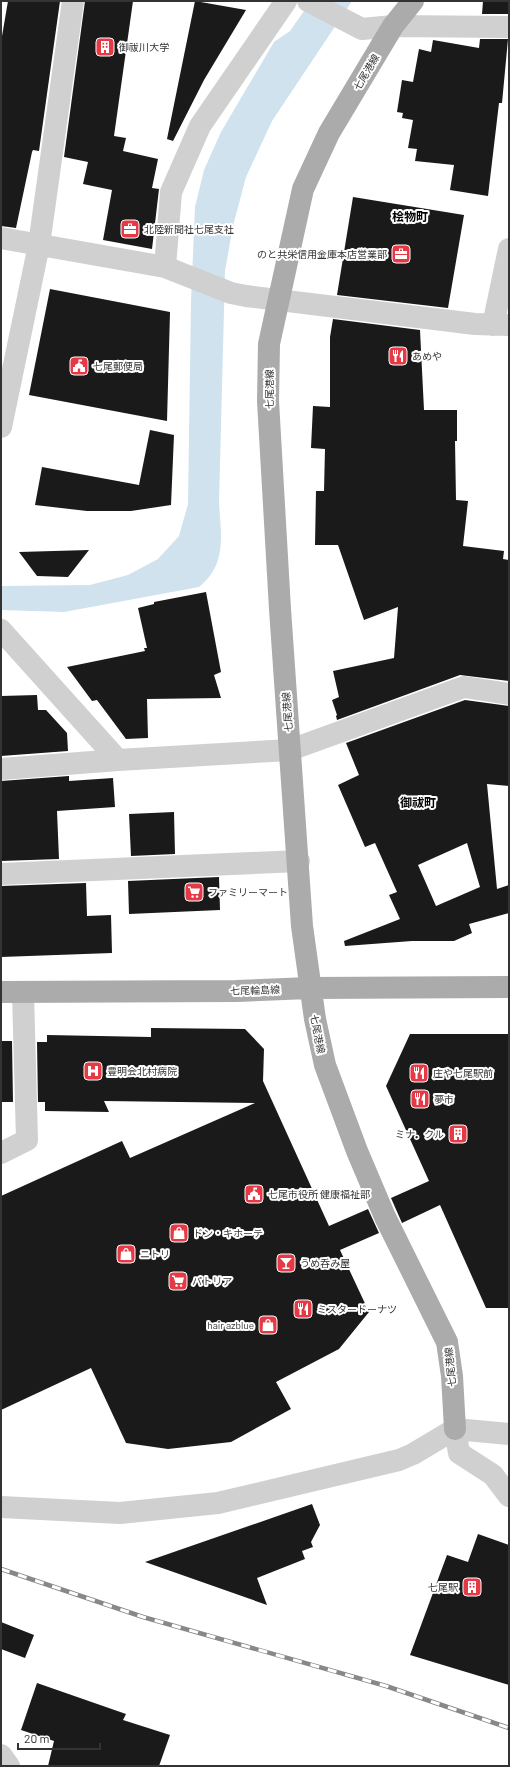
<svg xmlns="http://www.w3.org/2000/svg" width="510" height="1767" viewBox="0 0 510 1767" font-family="Barlow,'Noto Sans JP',sans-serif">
  <rect width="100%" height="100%" fill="#fff"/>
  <path fill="#cfe2ee" d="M311 1H352L272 121 246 177 233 226 225 271 219 503C221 535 227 565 199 587L64 612 1 610V586L90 585 128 575 158 559 179 536 188 504 191 302 195 207 204 170 221 132 274 42 290 31Z"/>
  <path fill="#1a1a1a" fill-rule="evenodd" d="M8 1H60L39 151 33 150 32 152 16 228 1 226V42Z
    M85 1H133L114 136 126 138 123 151 158 159 152 188 159 189 152 249 103 240 112 190 83 184 88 162 64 157Z
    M195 1 246 10 204 80 173 141 167 139Z
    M483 1H509V14H482Z
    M480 39H508L502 103H499L488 196 450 190 454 165 415 161 417 149 408 148 413 120 402 118 403 113 397 112 402 80 413 82 419 49 431 52 433 40 479 48Z
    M353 197 464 215 448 308 337 295Z
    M50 289 170 312 167 421 29 395Z
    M333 319 420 330 424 410H457V441H455L456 500 468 501 463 546 504 551 503 559 509 560V681L460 675 337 720 336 716 337 715 332 700 339 697 333 671 394 658 398 607 364 620 338 545H315L316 491H324L325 449 311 448 313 406 330 407V337Z
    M150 430 174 435 171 505 131 511H87L35 505 42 467 139 485Z
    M89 550 68 577 37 576 19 552Z
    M206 592 221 672 214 675 221 698 147 699 148 738 126 739 97 700 92 701 67 667 145 651 144 648H147L138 608 154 604V602Z
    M37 695 38 710H46L67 733 68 751 1 756V696Z
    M465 700 509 706V786L487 784 497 889 509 885V913L469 924 472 933 454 941H412L345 946 344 941 400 919 389 895 397 892 375 843 365 847 338 785 359 775 346 743ZM467 843 480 887 436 906 418 865Z
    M69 776V781L113 778 115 807 57 811 59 859 1 861V781Z
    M174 812 175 854 131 856 129 814Z
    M219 877 220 910 129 914 128 881Z
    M86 883 87 916 111 915 112 953 1 957V886Z
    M151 1028 245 1029 264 1049 263 1081 329 1226 368 1209 379 1233 340 1250 369 1312 339 1349 276 1382 291 1409 231 1442 168 1449 126 1443 91 1368 1 1410V1196L122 1141 130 1158 255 1103 104 1101 109 1112 45 1111V1102H38L37 1042H47V1035L151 1037Z
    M410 1034H509V1308H486L440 1205 402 1223 391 1198 429 1181 386 1086Z
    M1 1041H12L13 1102H1Z
    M312 1504 320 1525 311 1542 313 1547 302 1551 305 1559 257 1578 267 1605 145 1562Z
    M478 1534 509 1545V1685L410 1655 447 1555 468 1562Z
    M1 1622 34 1635 25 1658 1 1649Z
    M37 1683 126 1714 123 1720 170 1735 159 1766H48L54 1741 21 1730Z"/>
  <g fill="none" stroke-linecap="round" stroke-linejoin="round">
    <path stroke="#d0d0d0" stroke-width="22" d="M308 1 362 29 393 26 509 27
      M1 238 165 267 231 293 246 296 475 324 509 325
      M165 267 171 192 200 126 286 1
      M493 325 509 249
      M1 427 39 245 73 1
      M1 630 118 760
      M1 769 118 760 290 750 464 687 509 694
      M1 874 299 861
      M1 1153 27 1140 23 993
      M455 1429 459 1453 493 1475 509 1496
      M1 1507 120 1513 218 1503 399 1460 413 1454 455 1429 509 1434
      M1 1755 9 1766"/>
    <path stroke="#ababab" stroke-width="22" d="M413 1 393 26 329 133 303 189 269 344 268 401 280 609 302 926 315 1019 325 1065 357 1151 385 1217 447 1342 452 1376 455 1429
      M1 992 236 991 309 988 509 987"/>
    <defs>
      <path id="rail" d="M1 1569 143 1617 386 1686 509 1728"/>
    </defs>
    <use href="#rail" stroke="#888" stroke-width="4.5"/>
    <use href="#rail" stroke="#fff" stroke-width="3" stroke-dasharray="9" stroke-linecap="butt"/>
  </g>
  <defs>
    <symbol id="building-square" viewBox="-11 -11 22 22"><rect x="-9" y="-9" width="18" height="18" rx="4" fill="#e63946" stroke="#fff"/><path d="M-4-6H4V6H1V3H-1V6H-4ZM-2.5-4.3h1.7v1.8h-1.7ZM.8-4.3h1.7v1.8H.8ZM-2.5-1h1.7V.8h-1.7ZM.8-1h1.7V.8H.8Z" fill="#fff"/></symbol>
    <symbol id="office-square" viewBox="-11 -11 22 22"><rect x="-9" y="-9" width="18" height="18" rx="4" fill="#e63946" stroke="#fff"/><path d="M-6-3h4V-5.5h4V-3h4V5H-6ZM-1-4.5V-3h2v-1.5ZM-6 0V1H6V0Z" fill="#fff"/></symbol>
    <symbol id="restaurant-square" viewBox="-11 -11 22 22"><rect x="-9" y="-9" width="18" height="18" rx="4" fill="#e63946" stroke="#fff"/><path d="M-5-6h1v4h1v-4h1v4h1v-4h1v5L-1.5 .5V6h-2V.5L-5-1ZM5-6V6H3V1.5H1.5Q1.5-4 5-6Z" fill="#fff"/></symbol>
    <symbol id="civic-square" viewBox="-11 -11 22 22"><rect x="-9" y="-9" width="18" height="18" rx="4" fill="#e63946" stroke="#fff"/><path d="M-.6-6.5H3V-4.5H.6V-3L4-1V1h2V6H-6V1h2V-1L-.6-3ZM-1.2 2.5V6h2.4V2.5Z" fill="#fff"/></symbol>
    <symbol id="supermarket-square" viewBox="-11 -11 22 22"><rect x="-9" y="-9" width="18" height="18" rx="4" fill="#e63946" stroke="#fff"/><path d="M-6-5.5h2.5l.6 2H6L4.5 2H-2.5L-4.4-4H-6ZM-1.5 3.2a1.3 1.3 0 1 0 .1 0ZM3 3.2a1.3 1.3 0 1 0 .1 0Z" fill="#fff"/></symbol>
    <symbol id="hospital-square" viewBox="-11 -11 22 22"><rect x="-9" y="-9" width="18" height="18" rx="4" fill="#e63946" stroke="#fff"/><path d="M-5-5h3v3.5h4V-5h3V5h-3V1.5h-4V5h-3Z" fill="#fff"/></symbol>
    <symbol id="shop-square" viewBox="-11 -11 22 22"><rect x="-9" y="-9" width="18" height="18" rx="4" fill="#e63946" stroke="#fff"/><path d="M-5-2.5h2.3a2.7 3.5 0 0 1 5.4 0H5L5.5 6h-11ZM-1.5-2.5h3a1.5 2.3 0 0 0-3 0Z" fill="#fff"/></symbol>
    <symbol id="bar-square" viewBox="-11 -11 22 22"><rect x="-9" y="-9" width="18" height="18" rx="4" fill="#e63946" stroke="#fff"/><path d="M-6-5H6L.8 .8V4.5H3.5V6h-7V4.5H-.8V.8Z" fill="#fff"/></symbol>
  </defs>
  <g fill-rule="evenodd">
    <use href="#building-square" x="94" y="36" width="22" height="22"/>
    <use href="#office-square" x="119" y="218" width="22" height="22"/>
    <use href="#office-square" x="390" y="243" width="22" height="22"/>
    <use href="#restaurant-square" x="387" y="345" width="22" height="22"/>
    <use href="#civic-square" x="68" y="355" width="22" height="22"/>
    <use href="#supermarket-square" x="183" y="881" width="22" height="22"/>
    <use href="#hospital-square" x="82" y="1060" width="22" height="22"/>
    <use href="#restaurant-square" x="408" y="1062" width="22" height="22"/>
    <use href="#restaurant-square" x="409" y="1088" width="22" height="22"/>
    <use href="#building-square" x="447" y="1123" width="22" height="22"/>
    <use href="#civic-square" x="243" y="1183" width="22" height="22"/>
    <use href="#shop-square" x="168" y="1222" width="22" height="22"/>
    <use href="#shop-square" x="115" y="1243" width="22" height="22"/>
    <use href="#bar-square" x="275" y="1252" width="22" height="22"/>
    <use href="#supermarket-square" x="167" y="1270" width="22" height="22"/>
    <use href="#restaurant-square" x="292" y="1298" width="22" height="22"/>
    <use href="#shop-square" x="257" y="1314" width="22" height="22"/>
    <use href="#building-square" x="461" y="1576" width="22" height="22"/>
  </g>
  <g text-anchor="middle" stroke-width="4" stroke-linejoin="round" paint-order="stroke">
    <g font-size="10" fill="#333" stroke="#fff" text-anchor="start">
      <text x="119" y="51">御祓川大学</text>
      <text x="144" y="233">北陸新聞社七尾支社</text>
      <text x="387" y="258" text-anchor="end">のと共栄信用金庫本店営業部</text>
      <text x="412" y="360">あめや</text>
      <text x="93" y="370">七尾郵便局</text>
      <text x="208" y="896">ファミリーマート</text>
      <text x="107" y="1075">豊明会北村病院</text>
      <text x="433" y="1077">庄や七尾駅前</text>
      <text x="434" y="1103">夢市</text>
      <text x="444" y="1138" text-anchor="end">ミナ．クル</text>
      <text x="268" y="1198">七尾市役所 健康福祉部</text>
      <text x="193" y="1237">ドン・キホーテ</text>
      <text x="140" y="1258">ニトリ</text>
      <text x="300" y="1267">うめ呑み屋</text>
      <text x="192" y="1285">パトリア</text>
      <text x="317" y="1313">ミスタードーナツ</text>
      <text x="254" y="1329" text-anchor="end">hair azblue</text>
      <text x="458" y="1591" text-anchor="end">七尾駅</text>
    </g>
    <g font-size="10" fill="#333" stroke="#fff">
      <text transform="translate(366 72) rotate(-59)" y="4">七尾港線</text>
      <text transform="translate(269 389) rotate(-90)" y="4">七尾港線</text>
      <text transform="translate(287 712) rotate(-94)" y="4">七尾港線</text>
      <text transform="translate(255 990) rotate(-2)" y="4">七尾輪島線</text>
      <text transform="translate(318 1034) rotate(79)" y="4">七尾港線</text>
      <text transform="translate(450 1367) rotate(-96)" y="4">七尾港線</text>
    </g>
    <g font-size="12" font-weight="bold" fill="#000" stroke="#fff">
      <text x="410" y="221">桧物町</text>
      <text x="418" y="807">御祓町</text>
    </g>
  </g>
  <rect width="510" height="1767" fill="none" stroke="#333333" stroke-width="4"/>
  <path d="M18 1743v6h82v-6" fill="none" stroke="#333333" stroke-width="2"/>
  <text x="24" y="1743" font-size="12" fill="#333333" stroke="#ffffff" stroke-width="3" paint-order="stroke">20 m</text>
</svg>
